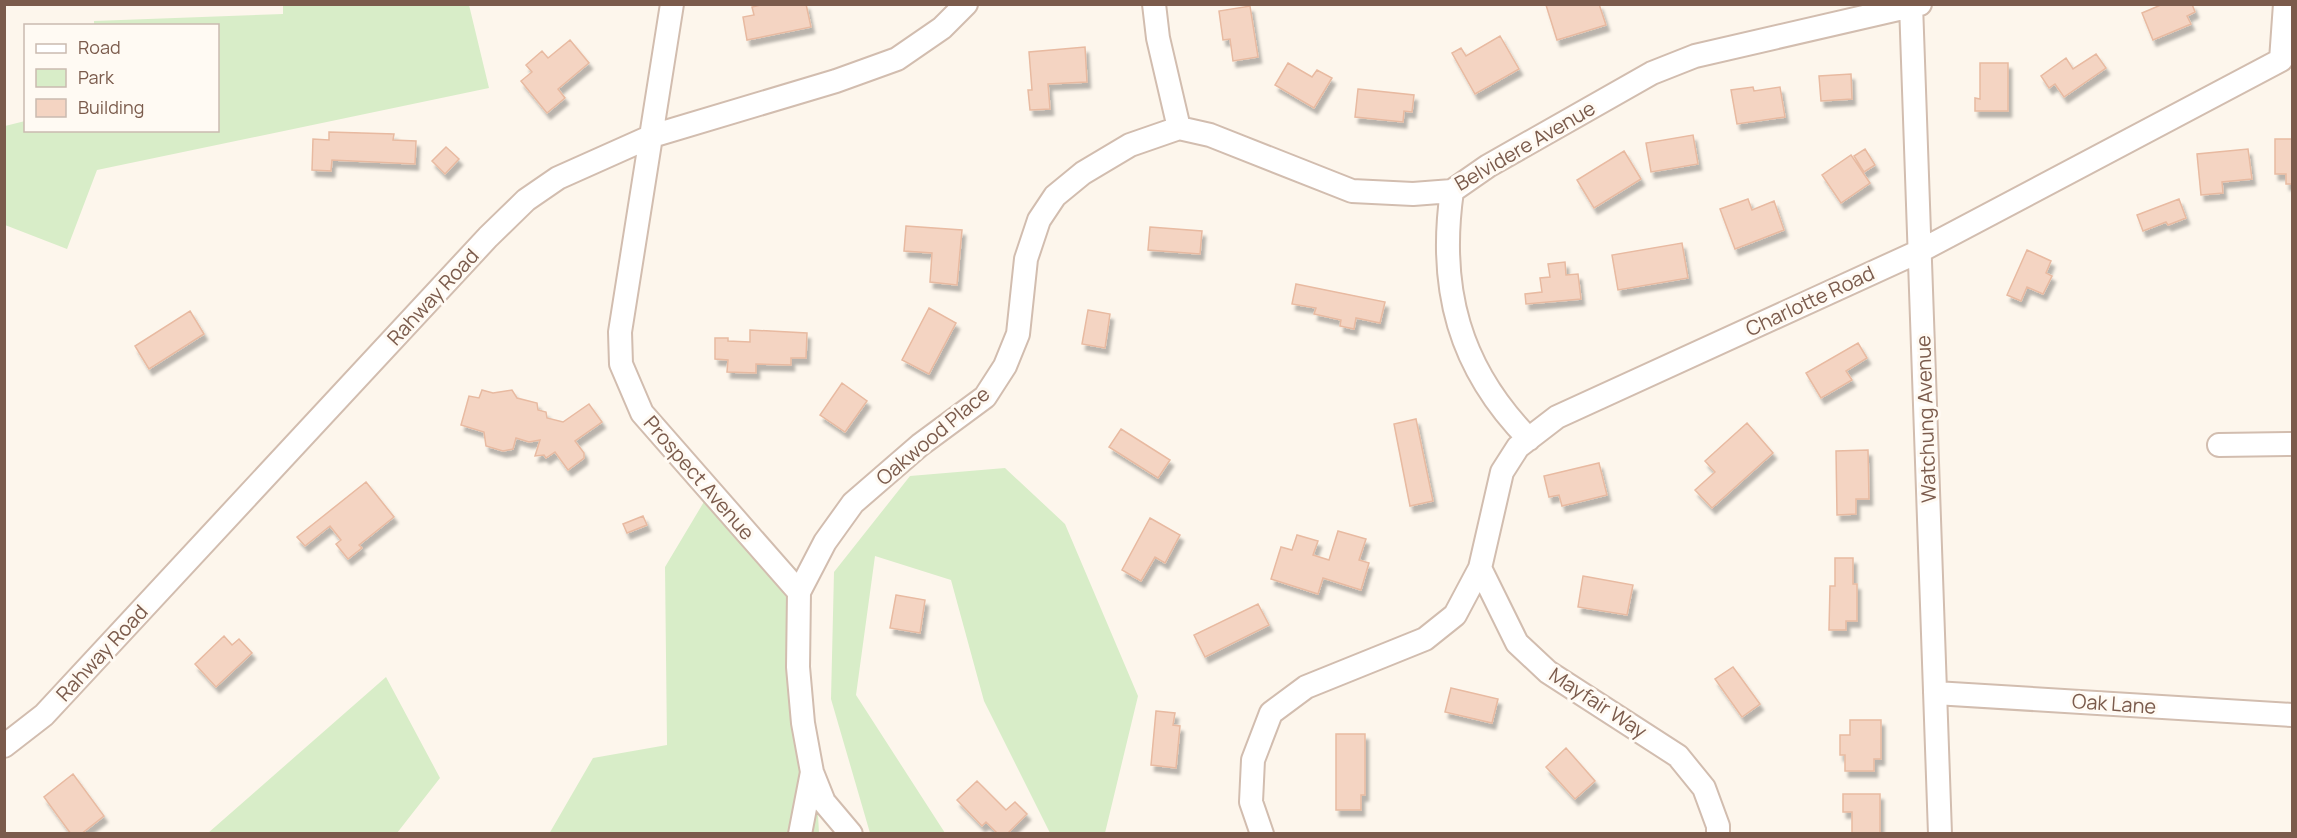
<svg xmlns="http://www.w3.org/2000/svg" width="2297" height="838" viewBox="0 0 2297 838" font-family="Manrope,sans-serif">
  <defs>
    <filter id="shadow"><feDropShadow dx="3.5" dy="6" stdDeviation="1.5" flood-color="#0004"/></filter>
  </defs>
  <rect width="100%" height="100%" fill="#fdf6ec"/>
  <path fill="#d8edc8" d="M283 5H469L489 88 97 170 67 249 5 225V126L25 121 26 130H218V26H94V21L283 14Z
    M1005 468 1065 524 1138 696 1105 833H1050L984 701 951 580 875 556 856 695 945 833H870L831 699 834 572 910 476Z
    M711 490 805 577 819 833 549 834 593 758 667 745 665 567Z
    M386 677 440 778 397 833H208Z"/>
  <path fill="#f4d4c2" stroke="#e8baa1" stroke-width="1.5" filter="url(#shadow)" d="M765 4H806L811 27 747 40 743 17 754 15 752 7Z
    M1599 4 1606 25 1557 40 1546 5Z
    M2163 4H2192L2195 12 2187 16 2191 24 2153 40 2142 13Z
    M1250 6 1258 57 1233 61 1230 39 1223 40 1219 11Z
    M1500 36 1519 69 1475 94 1452 53 1461 48 1466 56Z
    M570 40 589 63 558 89 565 98 547 113 521 81 532 72 526 65 542 51 548 58Z
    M1085 47 1087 82 1048 84 1050 109 1030 110 1028 90H1032L1029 52Z
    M2096 54 2106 68 2064 97 2055 84 2049 88 2041 76 2066 58 2073 69Z
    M1288 63 1312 77 1317 70 1332 78 1314 108 1275 85Z
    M1980 63H2008V111H1975V98L1980 99Z
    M1851 74 1852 99 1821 101 1819 76Z
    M1753 87 1754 91 1780 87 1785 117 1737 124 1731 90Z
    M1358 89 1414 95 1412 112 1404 111 1403 122 1355 117Z
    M329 132 394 134 393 140 416 141 415 164 332 160 331 171 312 170 313 139 329 140Z
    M1693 135 1698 164 1651 172 1646 143Z
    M2275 139H2292V184H2286V174H2275Z
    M446 147 459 159 445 174 432 161Z
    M1865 149 1875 165 1864 172 1854 156Z
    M2248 149 2252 179 2222 182 2223 193 2201 195 2197 154Z
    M1624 151 1641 179 1594 208 1577 180Z
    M1851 155 1870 183 1841 203 1822 175Z
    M1748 199 1752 210 1774 201 1784 230 1735 249 1720 209Z
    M2179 199 2186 218 2168 225 2166 222 2143 231 2137 215Z
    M906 226 962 230 957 285 930 282 932 253 904 251Z
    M1150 227 1202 231 1200 254 1148 250Z
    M1682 243 1688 278 1618 290 1612 255Z
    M2027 250 2051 261 2046 273 2052 276 2043 294 2027 287 2021 301 2007 295Z
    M1565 262 1566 275 1578 274 1581 299 1526 304 1525 294 1542 292 1540 278 1550 277 1548 264Z
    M1296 284 1385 302 1380 323 1356 318 1354 329 1340 326 1341 320 1314 314 1316 308 1292 304Z
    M929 308 956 323 929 374 902 360Z
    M1088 310 1110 314 1105 348 1082 344Z
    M190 311 204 334 149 369 135 346Z
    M750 330 807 333 806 358H791V365L756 364V373L727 372 728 360 715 359V338H728V341L750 342Z
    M1858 343 1867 358 1846 371 1852 380 1821 398 1806 373Z
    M842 383 867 401 845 432 820 415Z
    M482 390 493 393 512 390 517 398 537 403 538 410 546 412 547 418 563 422 589 404 602 422 575 441 584 453V458L568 470 555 452 546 458 544 455 535 456 540 440 529 442 516 438 513 449 503 451 486 446 484 432 461 425 469 396 479 398Z
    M1416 419 1433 501 1410 506 1394 424Z
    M1747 423 1773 453 1712 508 1695 490 1715 472 1705 461Z
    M1121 429 1170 460 1158 478 1109 447Z
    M1868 450 1869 499H1856V514L1837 515 1836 451Z
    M1599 463 1607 495 1562 506 1559 495 1549 497 1544 476Z
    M366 482 394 517 359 545 362 548 348 559 336 544 341 540 330 526 305 546 297 537Z
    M643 516 647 525 627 533 623 524Z
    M1150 518 1180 535 1165 563 1155 557 1141 581 1122 570Z
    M1338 531 1366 539 1359 560 1369 563 1361 590 1323 578 1318 594 1271 579 1281 547 1292 550 1297 535 1318 541 1313 555 1329 560Z
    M1835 558H1853V584H1857V621H1846V630H1829L1830 586H1835Z
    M1583 576 1633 585 1627 615 1578 607Z
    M896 595 925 600 920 633 890 628Z
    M1258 604 1269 625 1205 657 1194 635Z
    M224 636 232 645 239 639 252 653 216 687 195 664Z
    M1733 667 1760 704 1742 717 1715 679Z
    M1451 688 1498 699 1492 723 1445 712Z
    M1156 711 1175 713 1173 725 1180 726 1176 768 1151 765Z
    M1850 720H1881V759H1874V771H1845V755H1840V735H1850Z
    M1336 734H1365V795H1361V810H1336Z
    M1566 748 1595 781 1575 799 1546 767Z
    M73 774 104 816 81 834H71L44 797Z
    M977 781 1006 810 1015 802 1027 814 1007 834H998L986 822 982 826 957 800Z
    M1843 794H1880V834H1852V812H1843Z"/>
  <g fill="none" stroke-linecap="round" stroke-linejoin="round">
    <defs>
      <path id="minor" d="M672 4 620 332 621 364 642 413 799 592 798 667 803 723 812 772 800 834
        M1154 4 1158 38 1179 128
        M1911 4 1940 834
        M1179 128 1210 135 1352 191 1413 194 1452 191 1488 166 1652 73 1695 56 1920 4
        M1452 191C1438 288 1459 368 1529 439
        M2219 445 2292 444
        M1480 568 1517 643 1548 672 1678 756 1704 788 1718 826V834
        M799 592 825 542 853 503 920 445 985 397 1005 366 1018 334 1026 259 1039 220 1055 196 1083 173 1130 145 1179 128
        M1935 693 2292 715
        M4 746 44 715 488 237 526 200 558 178 652 136 836 81 897 59 942 28 966 4
        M812 772 824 802 851 834
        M1262 834 1251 802 1253 760 1271 713 1306 687 1425 639 1455 615 1480 568 1502 472 1518 447 1557 417 1920 251 2281 60 2285 4"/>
    </defs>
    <use href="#minor" stroke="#d2bdaf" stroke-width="26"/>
    <use href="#minor" stroke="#fff" stroke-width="22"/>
  </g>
  <g text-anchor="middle" stroke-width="6" stroke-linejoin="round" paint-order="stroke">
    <g font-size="20" fill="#7b5b4c" stroke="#fffaf3">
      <text transform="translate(1525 146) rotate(-30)" y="7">Belvidere Avenue</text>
      <text transform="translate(433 297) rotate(-47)" y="7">Rahway Road</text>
      <text transform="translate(1810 301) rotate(-25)" y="7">Charlotte Road</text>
      <text transform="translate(1926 419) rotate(-92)" y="7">Watchung Avenue</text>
      <text transform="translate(933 436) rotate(-40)" y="7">Oakwood Place</text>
      <text transform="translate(699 478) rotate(49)" y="7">Prospect Avenue</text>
      <text transform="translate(102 653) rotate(-47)" y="7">Rahway Road</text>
      <text transform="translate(1598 703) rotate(33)" y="7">Mayfair Way</text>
      <text transform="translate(2114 704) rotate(4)" y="7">Oak Lane</text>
    </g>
  </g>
  <rect width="2297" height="838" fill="none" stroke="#7b5b4c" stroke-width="12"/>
  <rect x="24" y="24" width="195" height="108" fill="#fffaf3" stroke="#cabab0" stroke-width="1.5"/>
  <rect x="36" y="44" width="30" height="9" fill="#ffffff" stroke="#cabab0" stroke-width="1.5"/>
  <text x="78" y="54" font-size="18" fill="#7b5b4c">Road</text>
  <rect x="36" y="69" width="30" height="18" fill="#d8edc8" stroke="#cabab0" stroke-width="1.5"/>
  <text x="78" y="84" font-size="18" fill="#7b5b4c">Park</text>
  <rect x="36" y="99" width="30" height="18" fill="#f4d4c2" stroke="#cabab0" stroke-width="1.5"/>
  <text x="78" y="114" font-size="18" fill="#7b5b4c">Building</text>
</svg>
